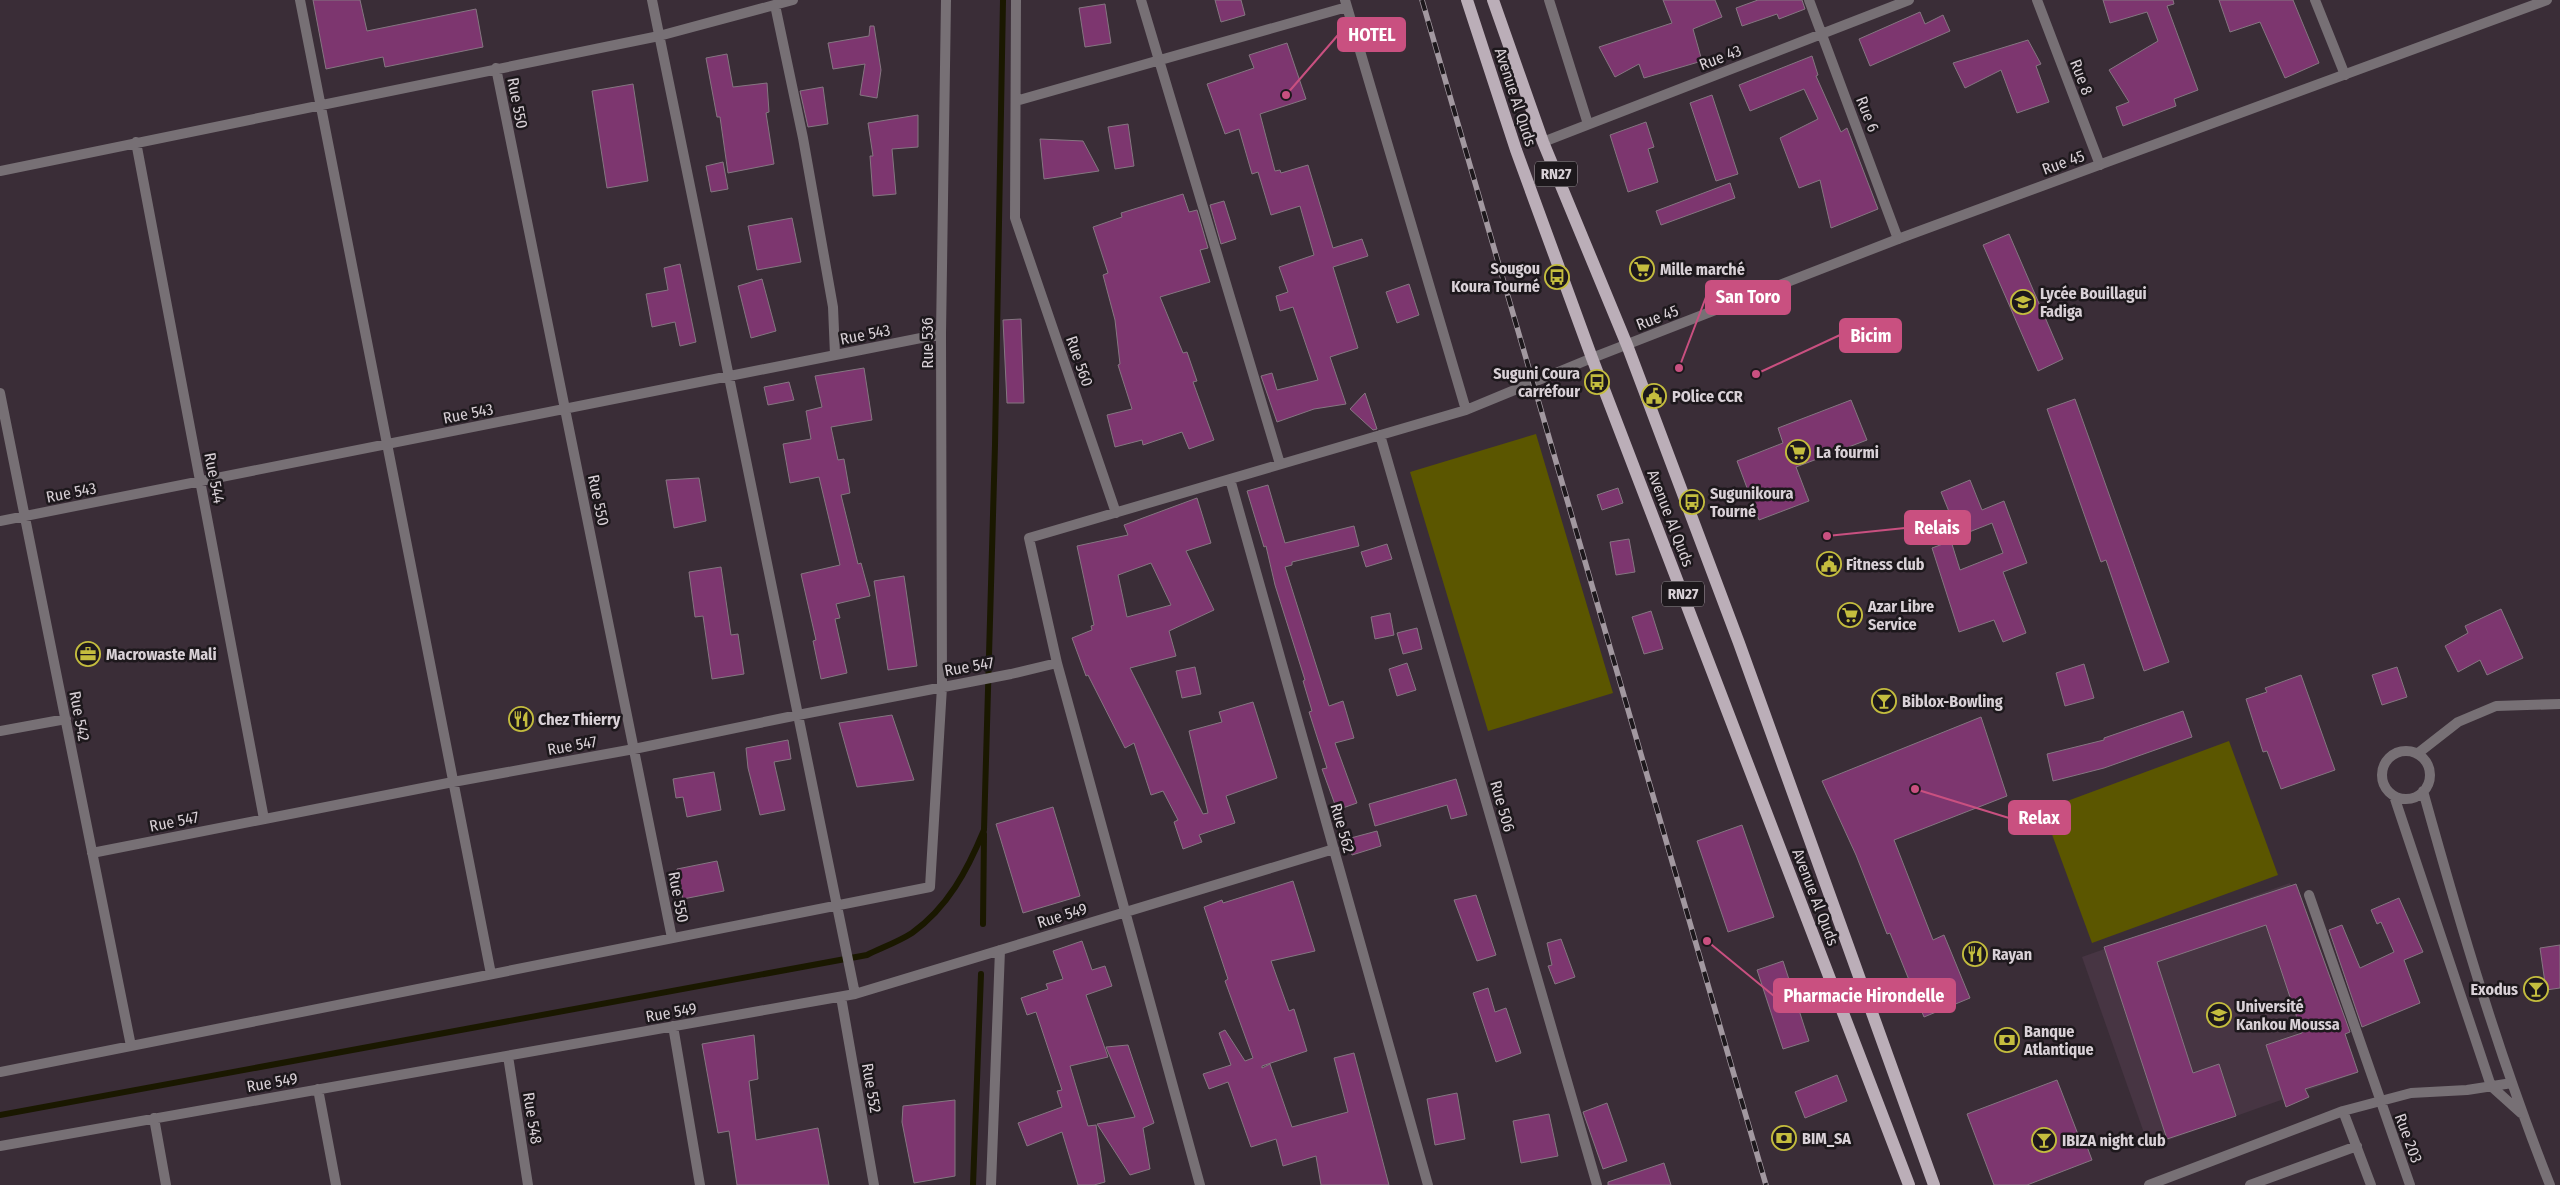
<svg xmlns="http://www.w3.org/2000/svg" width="2560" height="1185" viewBox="0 0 2560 1185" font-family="'Fira Sans Condensed',sans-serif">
  <rect width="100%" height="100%" fill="#3a2d37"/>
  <path fill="#473543" d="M2290 883 2357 1073 2149 1147 2082 957Z"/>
  <path fill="#5b5600" d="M1536 434 1613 693 1488 731 1410 472Z
    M2229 741 2278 875 2092 943 2043 810Z"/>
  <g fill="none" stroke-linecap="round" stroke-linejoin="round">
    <path stroke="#1a1800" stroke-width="6" d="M983 924 984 834
      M0 1115 867 955C881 948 898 942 912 933 948 907 967 871 984 830L995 445 1003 0
      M973 1185 981 974"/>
  </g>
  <path fill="#7d366f" stroke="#857681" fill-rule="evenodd" d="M313 0H360L367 31 476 9 483 47 385 67 383 57 326 69Z
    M1215 0H1241L1245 15 1221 22Z
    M1663 0H1715L1722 17 1693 29 1702 61 1644 78 1639 64 1615 77 1599 47 1672 23Z
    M1758 0H1802L1805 9 1779 19 1777 14 1742 26 1736 8Z
    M2103 0H2173L2174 4 2167 6 2198 90 2174 99 2176 106 2123 126 2116 107 2129 102 2109 70 2158 41 2147 12 2110 23Z
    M2219 0H2293L2319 63 2285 78 2260 22 2230 32Z
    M1105 4 1111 43 1085 47 1079 8Z
    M1920 12 1925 24 1943 15 1950 31 1870 66 1859 39Z
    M870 26H874L881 70 877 98 860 95 865 64 833 69 828 43 869 36Z
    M2028 40 2041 64 2036 66 2049 102 2017 113 2001 70 1965 88 1953 63Z
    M1287 43 1306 99 1260 114 1275 171 1280 170 1281 173 1308 165 1333 248 1362 239 1368 256 1333 267 1358 348 1330 357 1346 404 1314 409 1277 422 1261 376 1272 373 1277 390 1318 380 1293 307 1280 311 1276 296 1288 292 1279 267 1314 255 1300 206 1271 215 1258 172 1252 174 1239 129 1225 134 1207 84 1254 68 1249 55Z
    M727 54 733 87 767 83 769 112 766 113 774 164 728 173 720 117H717L706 58Z
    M1812 56 1818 75 1816 76 1841 132 1847 128 1878 209 1831 228 1820 180 1799 188 1780 138 1818 119 1804 89 1750 111 1739 85Z
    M633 84 648 181 607 188 592 91Z
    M823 87 828 124 808 127 800 91Z
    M1712 95 1738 174 1716 181 1690 103Z
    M918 115V147L892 149 896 194 873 196 870 156H873L868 123Z
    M1646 122 1654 147 1648 149 1658 182 1628 192 1610 135Z
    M1128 124 1134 166 1115 169 1108 127Z
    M1040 139 1083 141 1099 171 1044 179Z
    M723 162 728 189 711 192 706 166Z
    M1730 183 1735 198 1661 225 1656 211Z
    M1183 194 1189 212 1197 210 1208 248 1200 250 1210 282 1160 297 1183 353 1187 352 1197 381 1193 382 1214 440 1189 449 1182 432 1143 445 1142 440 1115 447 1107 415 1132 409 1118 365 1120 364 1115 320 1103 275 1108 273 1093 227 1122 217 1121 213Z
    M1224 201 1236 239 1221 244 1210 205Z
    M792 218 801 262 757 270 748 226Z
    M2009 234 2063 359 2038 371 1983 245Z
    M680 264 696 342 680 346 675 322 652 327 646 294 668 290 664 268Z
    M762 279 776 331 751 338 738 286Z
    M1409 284 1419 315 1397 323 1386 292Z
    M1021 319 1024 403H1007L1003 320Z
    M864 368 872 420 831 427 838 460 844 459 850 493 841 495 858 564 861 563 870 596 836 604 840 618 835 619 847 673 821 679 813 641 816 640 801 574 840 565 819 477 790 483 783 444 811 439 806 411 822 407 815 376Z
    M789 382 794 400 768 405 764 387Z
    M1365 393 1377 429 1373 430 1350 409Z
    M2075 399 2169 662 2144 671 2106 560 2101 562 2047 409Z
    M1851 400 1867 440 1796 467 1809 501 1759 520 1737 461 1783 443 1778 428Z
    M699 478 706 521 674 528 666 480Z
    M1970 480 1982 510 2004 501 2027 563 2003 572 2026 633 2003 642 1994 620 1959 632 1932 548 1951 541 1960 570 2003 553 1992 523 1959 536 1941 492Z
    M1268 485 1285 543 1354 526 1359 546 1292 562V565L1285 567 1329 706 1343 701 1354 738 1335 743 1357 803 1337 810 1322 769 1327 768 1309 712 1312 711 1303 681 1305 680 1275 585 1266 546 1264 547 1247 491Z
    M1618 488 1623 503 1602 510 1597 495Z
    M1197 498 1211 543 1186 551 1214 610 1169 631 1176 656 1130 668 1203 814 1208 813 1189 731 1222 722 1219 712 1253 702 1277 778 1226 796 1235 823 1199 835 1202 842 1183 849 1174 822 1178 820 1163 791 1151 795 1134 743 1125 748 1088 675 1086 676 1072 638 1092 630 1091 626 1094 625 1077 546 1128 535 1124 525ZM1151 563 1171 605 1127 617 1118 575Z
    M1629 539 1635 572 1616 575 1610 542Z
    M1387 544 1392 559 1366 567 1361 552Z
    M721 567 731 635 738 634 744 674 712 679 703 616 695 617 689 572Z
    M904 576 917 666 888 670 874 581Z
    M2501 609 2523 658 2487 675 2480 660 2458 672 2445 646 2468 633 2465 626Z
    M1651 611 1663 649 1644 654 1632 617Z
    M1390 613 1394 635 1375 639 1371 617Z
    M1417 628 1422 649 1403 654 1397 633Z
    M1407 663 1416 690 1397 696 1389 669Z
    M2084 664 2094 698 2065 706 2056 673Z
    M1195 667 1201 694 1182 698 1176 671Z
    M2397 667 2407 697 2382 705 2372 675Z
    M2301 675 2335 770 2281 789 2267 751 2263 752 2246 699 2267 692 2265 688Z
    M2183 711 2192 737 2104 768 2053 781 2047 754 2104 740V738Z
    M892 715 914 780 857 787 839 723Z
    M1981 717 2007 796 1894 840 1933 940 1944 935 1970 998 1924 1017 1890 933 1887 934 1856 855 1822 781Z
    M788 740 791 759 774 762 785 810 760 815 748 768 746 748Z
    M714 772 721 810 687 817 683 797 676 798 673 779Z
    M1456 779 1467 815 1451 819 1447 805 1375 826 1369 804Z
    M1053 807 1080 896 1023 913 996 824Z
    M1742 825 1774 917 1728 932 1697 841Z
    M1377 831 1381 846 1352 855 1347 839Z
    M717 861 724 891 683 899 677 869Z
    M1293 881 1315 951 1271 961 1289 1011 1294 1009 1307 1051 1262 1066V1068L1270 1064 1292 1127 1348 1112 1334 1058 1354 1053 1389 1185H1321L1316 1156 1283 1166 1276 1139 1251 1147 1228 1082 1209 1089 1203 1074 1231 1065 1219 1033 1225 1030 1245 1061 1253 1058 1225 981 1228 979 1204 907 1222 900 1223 903Z
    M2296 884 2350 1032 2345 1034 2358 1072 2305 1089 2309 1097 2286 1107 2266 1045 2302 1033 2266 925 2157 962 2193 1073 2219 1064 2236 1116 2167 1139 2104 947Z
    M1476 895 1496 955 1477 961 1454 900Z
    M2399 898 2423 952 2404 960 2420 1003 2362 1027 2329 930 2342 925 2360 968 2394 952 2381 922 2377 924 2371 910Z
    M1561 939 1575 977 1555 984 1548 966 1552 965 1547 943Z
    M1082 941 1092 970 1105 966 1112 986 1086 995 1108 1057 1070 1066 1088 1126 1096 1125 1105 1182 1094 1185H1078L1062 1132 1027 1146 1018 1123 1062 1107 1057 1091 1062 1090 1036 1012 1027 1015 1021 998 1048 989 1046 984 1063 979 1053 951Z
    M2560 945V988L2546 990 2540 948Z
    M1783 961 1809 1041 1783 1049 1757 970Z
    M1488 988 1495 1012 1506 1008 1521 1053 1496 1062 1473 993Z
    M754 1035 758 1079 749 1081 756 1140 818 1128 829 1185H737L729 1131 718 1133 702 1044Z
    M1128 1045 1154 1123 1143 1128 1150 1169 1130 1175 1097 1124 1135 1117 1106 1047Z
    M1837 1075 1847 1101 1805 1118 1795 1092Z
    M2057 1080 2079 1137 2083 1136 2092 1160 2027 1185H1994L1967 1114Z
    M1457 1093 1465 1139 1435 1145 1427 1099Z
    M955 1100V1176L914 1183 902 1122 903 1106Z
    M1607 1103 1627 1161 1603 1169 1583 1112Z
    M1549 1114 1558 1156 1521 1163 1513 1121Z
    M1664 1163 1671 1185H1608V1182Z"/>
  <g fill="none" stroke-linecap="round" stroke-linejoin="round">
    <path stroke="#777075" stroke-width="10" d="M1549 0 1588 124"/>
    <path stroke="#777075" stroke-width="10" d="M300 0 491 974
      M652 0 855 994
      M1016 0 1015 218 1116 513
      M1141 0 1280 464
      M1345 0 1466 410
      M1809 0 1898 239
      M2037 0 2100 165
      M2315 0 2345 75
      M775 5 803 138 833 307 835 355
      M496 68 672 938
      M1016 101 1347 7
      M136 142 264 819
      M1543 142 1909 0
      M0 171 659 36 793 0
      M0 393 131 1046
      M1380 435 1597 1185
      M1230 479 1428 1185
      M0 521 941 334
      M0 731 66 719
      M2382 775a24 24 0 1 1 48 0a24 24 0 1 1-48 0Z
      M2417 754 2458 722 2496 706 2560 704
      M2423 791C2460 924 2499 1057 2550 1185
      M2394 796 2491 1086 2521 1113
      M92 853 453 782 634 749 798 715 1011 674 1057 663
      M2309 895 2410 1185
      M841 997 874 1185
      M673 1026 700 1185
      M508 1056 528 1185
      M0 1072 930 887 942 687 941 334 946 0
      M318 1089 336 1185
      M2343 1111 2371 1185
      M154 1118 166 1185
      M0 1146 855 994 1334 849
      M991 1185 1000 950
      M1200 1185 1057 663 1029 538 1466 410 1592 358
      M2149 1185 2343 1111 2411 1093 2467 1090 2512 1083
      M2250 1185 2357 1146"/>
    <path stroke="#777075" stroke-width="10" d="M1592 358 1898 239 2547 0"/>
    <path stroke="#bbaeb8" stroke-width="12" d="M1467 0 1516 150 1592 358 1909 1185
      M1493 0 1543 142 1627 345 1739 643 1934 1185"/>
    <defs>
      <path id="rail" d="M1422 0 1766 1185"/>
    </defs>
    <use href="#rail" stroke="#a298a0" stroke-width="5.5"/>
    <use href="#rail" stroke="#1d181c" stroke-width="4" stroke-dasharray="11" stroke-linecap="butt"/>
  </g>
  <defs>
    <symbol id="supermarket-ring" viewBox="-11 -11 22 22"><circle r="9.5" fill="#1d181c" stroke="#c4bd3e" stroke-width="1.5"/><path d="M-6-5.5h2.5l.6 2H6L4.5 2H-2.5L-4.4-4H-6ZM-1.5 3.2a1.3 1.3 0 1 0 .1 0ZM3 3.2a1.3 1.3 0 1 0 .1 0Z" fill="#c4bd3e"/></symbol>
    <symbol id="bus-ring" viewBox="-11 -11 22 22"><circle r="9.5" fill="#1d181c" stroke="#c4bd3e" stroke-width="1.5"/><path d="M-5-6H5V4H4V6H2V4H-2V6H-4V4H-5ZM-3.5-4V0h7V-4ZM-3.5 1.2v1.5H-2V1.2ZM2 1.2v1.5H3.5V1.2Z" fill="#c4bd3e"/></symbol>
    <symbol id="school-ring" viewBox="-11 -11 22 22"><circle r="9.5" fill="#1d181c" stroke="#c4bd3e" stroke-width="1.5"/><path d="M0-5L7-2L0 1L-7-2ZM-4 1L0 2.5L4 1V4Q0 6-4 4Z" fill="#c4bd3e"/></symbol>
    <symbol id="civic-ring" viewBox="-11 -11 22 22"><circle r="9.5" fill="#1d181c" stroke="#c4bd3e" stroke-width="1.5"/><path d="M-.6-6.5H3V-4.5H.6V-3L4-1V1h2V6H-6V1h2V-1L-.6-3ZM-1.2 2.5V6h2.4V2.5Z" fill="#c4bd3e"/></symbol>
    <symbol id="office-ring" viewBox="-11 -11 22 22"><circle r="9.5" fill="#1d181c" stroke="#c4bd3e" stroke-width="1.5"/><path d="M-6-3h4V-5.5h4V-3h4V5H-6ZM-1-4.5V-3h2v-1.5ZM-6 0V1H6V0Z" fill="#c4bd3e"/></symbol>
    <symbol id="bar-ring" viewBox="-11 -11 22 22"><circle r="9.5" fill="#1d181c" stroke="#c4bd3e" stroke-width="1.5"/><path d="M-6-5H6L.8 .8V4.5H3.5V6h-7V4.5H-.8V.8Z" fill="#c4bd3e"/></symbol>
    <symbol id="restaurant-ring" viewBox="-11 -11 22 22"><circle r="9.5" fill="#1d181c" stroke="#c4bd3e" stroke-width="1.5"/><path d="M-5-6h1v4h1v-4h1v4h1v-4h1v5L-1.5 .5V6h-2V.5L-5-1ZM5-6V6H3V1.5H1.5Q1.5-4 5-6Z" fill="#c4bd3e"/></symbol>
    <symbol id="university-ring" viewBox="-11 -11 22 22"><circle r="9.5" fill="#1d181c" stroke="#c4bd3e" stroke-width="1.5"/><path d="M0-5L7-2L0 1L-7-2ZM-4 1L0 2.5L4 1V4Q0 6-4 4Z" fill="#c4bd3e"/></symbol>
    <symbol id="bank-ring" viewBox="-11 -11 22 22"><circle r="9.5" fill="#1d181c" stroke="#c4bd3e" stroke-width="1.5"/><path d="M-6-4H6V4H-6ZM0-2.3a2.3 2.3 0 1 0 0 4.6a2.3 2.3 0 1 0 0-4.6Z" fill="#c4bd3e"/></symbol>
  </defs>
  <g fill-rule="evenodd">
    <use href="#supermarket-ring" x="1628" y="255" width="28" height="28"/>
    <use href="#bus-ring" x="1543" y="263" width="28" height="28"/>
    <use href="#school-ring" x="2009" y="288" width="28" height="28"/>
    <use href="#bus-ring" x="1583" y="368" width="28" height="28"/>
    <use href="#civic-ring" x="1640" y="382" width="28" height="28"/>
    <use href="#supermarket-ring" x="1784" y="438" width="28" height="28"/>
    <use href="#bus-ring" x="1678" y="488" width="28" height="28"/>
    <use href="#civic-ring" x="1815" y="550" width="28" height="28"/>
    <use href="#supermarket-ring" x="1836" y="601" width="28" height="28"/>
    <use href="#office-ring" x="74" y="640" width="28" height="28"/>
    <use href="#bar-ring" x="1870" y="687" width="28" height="28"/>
    <use href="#restaurant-ring" x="507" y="705" width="28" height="28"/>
    <use href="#restaurant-ring" x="1961" y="940" width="28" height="28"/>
    <use href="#bar-ring" x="2522" y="975" width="28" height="28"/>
    <use href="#university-ring" x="2205" y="1001" width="28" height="28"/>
    <use href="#bank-ring" x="1993" y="1026" width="28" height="28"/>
    <use href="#bank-ring" x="1770" y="1124" width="28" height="28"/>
    <use href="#bar-ring" x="2030" y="1126" width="28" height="28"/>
  </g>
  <g text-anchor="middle" stroke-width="5" stroke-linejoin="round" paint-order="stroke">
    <g fill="#1d181c" stroke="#a19a9f" stroke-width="1">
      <rect x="1535" y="161.5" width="42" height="25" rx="4"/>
      <rect x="1662" y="581.5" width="42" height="25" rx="4"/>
    </g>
    <g font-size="15" font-weight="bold" fill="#d9d1d7">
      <text x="1556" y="179">RN27</text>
      <text x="1683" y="599">RN27</text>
    </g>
    <g font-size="16" fill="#d9d1d7" stroke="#1d181c">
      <text transform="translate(1720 57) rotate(-21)" y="6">Rue 43</text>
      <text transform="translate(2082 77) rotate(69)" y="6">Rue 8</text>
      <text transform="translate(1516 97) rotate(72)" y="6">Avenue Al Quds</text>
      <text transform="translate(518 103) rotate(79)" y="6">Rue 550</text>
      <text transform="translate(1868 114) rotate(69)" y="6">Rue 6</text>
      <text transform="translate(2063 162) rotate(-20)" y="6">Rue 45</text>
      <text transform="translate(1657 317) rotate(-21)" y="6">Rue 45</text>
      <text transform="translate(865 334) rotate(-11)" y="6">Rue 543</text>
      <text transform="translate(927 343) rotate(-90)" y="6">Rue 536</text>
      <text transform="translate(1080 361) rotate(71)" y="6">Rue 560</text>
      <text transform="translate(468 413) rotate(-11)" y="6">Rue 543</text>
      <text transform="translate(215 478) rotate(79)" y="6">Rue 544</text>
      <text transform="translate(71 492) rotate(-11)" y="6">Rue 543</text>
      <text transform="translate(599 500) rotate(78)" y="6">Rue 550</text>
      <text transform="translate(1671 518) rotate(69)" y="6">Avenue Al Quds</text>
      <text transform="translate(969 666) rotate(-10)" y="6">Rue 547</text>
      <text transform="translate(80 716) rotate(79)" y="6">Rue 542</text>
      <text transform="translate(572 745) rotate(-10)" y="6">Rue 547</text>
      <text transform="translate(1503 806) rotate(74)" y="6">Rue 506</text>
      <text transform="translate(174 821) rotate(-11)" y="6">Rue 547</text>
      <text transform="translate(1343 828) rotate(74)" y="6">Rue 562</text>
      <text transform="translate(679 897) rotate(79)" y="6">Rue 550</text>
      <text transform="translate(1816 897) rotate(69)" y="6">Avenue Al Quds</text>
      <text transform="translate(1062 915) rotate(-17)" y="6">Rue 549</text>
      <text transform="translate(671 1012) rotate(-10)" y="6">Rue 549</text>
      <text transform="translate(272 1082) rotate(-10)" y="6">Rue 549</text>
      <text transform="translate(872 1088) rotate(80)" y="6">Rue 552</text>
      <text transform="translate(533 1118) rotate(81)" y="6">Rue 548</text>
      <text transform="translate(2409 1138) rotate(70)" y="6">Rue 203</text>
    </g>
    <g font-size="16" font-weight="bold" fill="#d9d1d7" stroke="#1d181c" text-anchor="start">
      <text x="1540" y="274" text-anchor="end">Sougou<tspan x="1540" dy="18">Koura Tourné</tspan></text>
      <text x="1660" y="275">Mille marché</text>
      <text x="2040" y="299">Lycée Bouillagui<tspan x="2040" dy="18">Fadiga</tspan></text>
      <text x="1580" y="379" text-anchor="end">Suguni Coura<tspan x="1580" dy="18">carréfour</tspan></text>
      <text x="1672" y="402">POlice CCR</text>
      <text x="1816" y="458">La fourmi</text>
      <text x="1710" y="499">Sugunikoura<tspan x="1710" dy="18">Tourné</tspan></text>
      <text x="1846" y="570">Fitness club</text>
      <text x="1868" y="612">Azar Libre<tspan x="1868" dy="18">Service</tspan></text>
      <text x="106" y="660">Macrowaste Mali</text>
      <text x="1902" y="707">Biblox-Bowling</text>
      <text x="538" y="725">Chez Thierry</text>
      <text x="1992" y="960">Rayan</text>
      <text x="2518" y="995" text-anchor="end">Exodus</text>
      <text x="2236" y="1012">Université<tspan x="2236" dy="18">Kankou Moussa</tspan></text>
      <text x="2024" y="1037">Banque<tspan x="2024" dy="18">Atlantique</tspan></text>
      <text x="1802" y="1144">BIM_SA</text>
      <text x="2062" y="1146">IBIZA night club</text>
    </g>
  </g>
  <path fill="none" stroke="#c95080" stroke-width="2" d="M1286 95L1338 35M1679 368L1706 297M1756 374L1840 335M1827 536L1905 528M1915 789L2009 818M1707 941L1774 996"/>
  <g fill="#c95080" stroke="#1d181c" stroke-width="2">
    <circle cx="1286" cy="95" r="5"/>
    <circle cx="1679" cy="368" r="5"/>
    <circle cx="1756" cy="374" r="5"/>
    <circle cx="1827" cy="536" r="5"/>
    <circle cx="1915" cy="789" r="5"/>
    <circle cx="1707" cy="941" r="5"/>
  </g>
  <g fill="#c95080" stroke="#c95080" stroke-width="2">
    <rect x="1338" y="18" width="67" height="33" rx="5"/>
    <rect x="1706" y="281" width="84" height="33" rx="5"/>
    <rect x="1840" y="319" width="61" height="33" rx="5"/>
    <rect x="1905" y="511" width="65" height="33" rx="5"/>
    <rect x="2009" y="801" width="61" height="33" rx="5"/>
    <rect x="1774" y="979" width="181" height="33" rx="5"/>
  </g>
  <g font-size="18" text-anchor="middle" font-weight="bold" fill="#fff">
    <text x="1372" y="41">HOTEL</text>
    <text x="1748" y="303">San Toro</text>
    <text x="1871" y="342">Bicim</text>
    <text x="1937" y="534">Relais</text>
    <text x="2039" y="824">Relax</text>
    <text x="1864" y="1002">Pharmacie Hirondelle</text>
  </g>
</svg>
